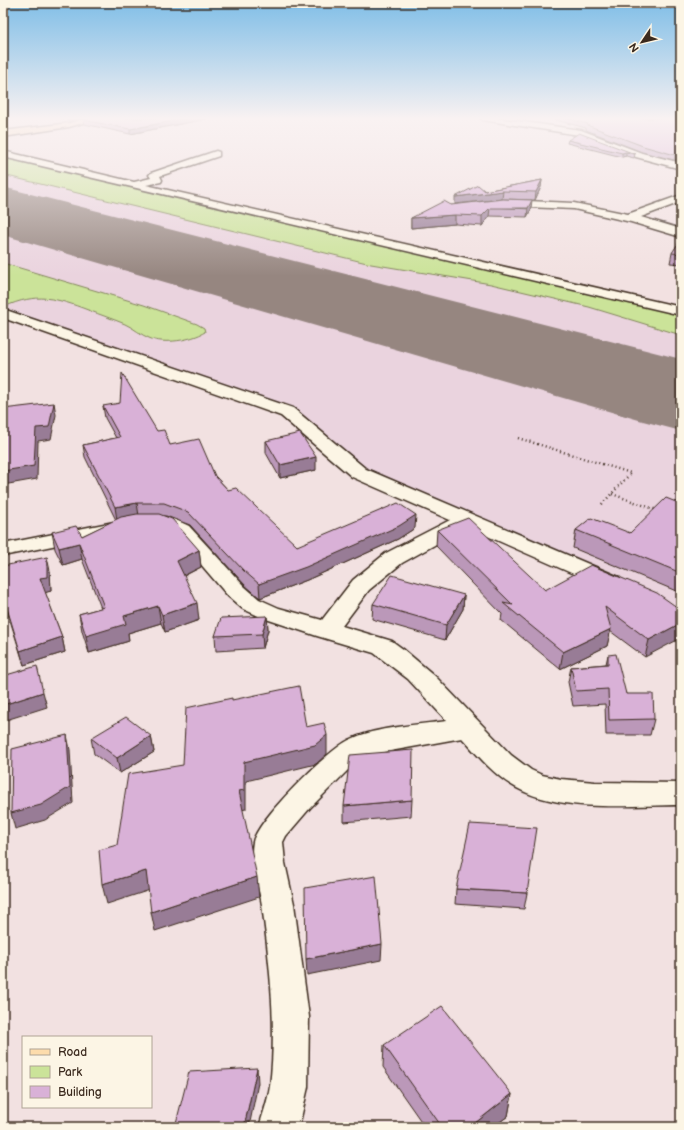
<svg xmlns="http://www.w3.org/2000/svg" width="684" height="1130" viewBox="0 0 684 1130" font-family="'Balsamiq Sans',sans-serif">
  <rect width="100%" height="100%" fill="#f2e1e1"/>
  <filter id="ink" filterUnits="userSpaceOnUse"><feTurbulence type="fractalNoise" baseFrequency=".025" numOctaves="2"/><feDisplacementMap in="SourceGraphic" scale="8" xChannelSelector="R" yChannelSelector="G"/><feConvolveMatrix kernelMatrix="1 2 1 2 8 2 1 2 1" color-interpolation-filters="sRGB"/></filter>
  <g filter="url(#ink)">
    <path fill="#ead3de" d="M3 156 681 313V607L362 466 293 411 3 307Z"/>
    <path fill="#cbe399" stroke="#83865c" d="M3 156 681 313V335L589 307 491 284 371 264 3 175Z
      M3 263 144 305 197 324 204 328 205 332C192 340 164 345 149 338 141 335 134 328 125 324 113 319 101 315 88 310 56 298 37 292 4 307Z"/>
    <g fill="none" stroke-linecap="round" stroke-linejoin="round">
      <path fill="#968680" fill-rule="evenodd" d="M3 187 681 359V431L639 420 3 235Z"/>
      <defs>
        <path id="minor" d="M479 118H496L581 130 642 153 681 163V169L636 157 579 135 483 120Z
          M3 151 134 182 151 178 149 175 151 173 216 151 219 152V156L160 176 162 180 161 182 146 185 681 307V315L3 157Z
          M681 195V202L641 217 681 229V237L631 222 574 209 502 206 497 203 502 200 574 203 628 214Z
          M3 309 293 408 366 469 619 577 622 582 619 587 611 589 603 587 467 527 402 563 369 590 342 626 392 641 403 649 436 677 511 755 531 770 542 775 561 779 595 782 681 783V805C629 805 556 814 510 784 491 772 477 754 462 738L368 755 357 761 310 808 286 836 283 842 285 863 294 904 309 1017 308 1087 299 1127H259C263 1114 268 1100 270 1086 277 1026 270 964 262 905 259 885 249 863 253 842 257 820 328 750 349 740 376 727 416 725 447 721L408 679 374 653 317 636 263 618 243 609 228 596 175 534 165 529 146 526 143 522 146 518 153 516 170 517 189 526 244 586 259 599 279 608 322 620 353 580 386 553 450 520 352 477 281 416 3 318Z
          M114 522 121 524 124 528 121 532 3 556V544Z"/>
        <path id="major" d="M88 118H100L69 127 3 137V131L69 123Z"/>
      </defs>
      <use href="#minor" stroke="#3b2a1e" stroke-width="3"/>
      <use href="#major" stroke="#3b2a1e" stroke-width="3"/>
      <path stroke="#3b2a1e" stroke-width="2.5" stroke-dasharray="1 3" stroke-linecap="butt" d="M518 438 631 473 601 505
        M612 494 657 510"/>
      <use href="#minor" fill="#fcf5e5" fill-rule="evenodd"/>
      <use href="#major" fill="#fddcac" fill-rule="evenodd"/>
    </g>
    <path fill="#bb98b9" stroke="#3b2a1e" d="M59 118H84L69 121Z
      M548 118H681V158L674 160 642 152 586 130V128Z
      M206 119 130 134 84 124 83 120Z
      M568 140 635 154 634 158 626 156 622 157 567 143Z
      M542 180 541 187 535 200 502 199 485 191Z
      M451 205 531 209 527 217 489 216 482 226 455 224 411 228V218Z
      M681 239V264L670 263 672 253Z
      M103 406 157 431 170 445 215 476 228 490 297 546 415 528 398 539 307 580 260 598 245 585 190 525 166 516H162L199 550 201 567 184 576 199 620 165 632 161 623 128 633 129 641 89 653 82 631 79 614 101 608 82 559 63 565 55 549 52 532 82 536 116 520 85 457 83 445 116 438 105 418Z
      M266 441 316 470 280 478 266 453Z
      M681 504V593L573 548 576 530 630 533Z
      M437 530 545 590 681 610 645 657 610 631 607 646 560 669 501 620 502 614 436 546Z
      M3 566 50 571 51 591 45 592 62 637 65 652 24 665 4 601H3Z
      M464 595 463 609 445 640 372 619 373 604Z
      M267 616 268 630 263 648 216 651 215 636Z
      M608 655 626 694 654 719 650 735H606L605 704 573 706 568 682 571 667 606 664Z
      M151 736 154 752 120 773 94 754 91 738Z
      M412 800 411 816 344 822V806Z
      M456 889 527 893 524 909 455 904Z
      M384 1045 512 1094 508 1116 493 1127H425L383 1067Z"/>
    <path fill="#987c96" stroke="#3b2a1e" d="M69 118H84L69 121Z
      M189 118H210L130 134V129Z
      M626 152V156L622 157V153Z
      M681 153V158L674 160 675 155Z
      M542 180 541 187 535 200 536 192Z
      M503 191 502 199 455 204V197Z
      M532 200 531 209 527 217 528 208Z
      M490 208 489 216 482 226V216Z
      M455 215V224L411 228V218Z
      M54 403 56 415 51 439 38 441 37 479 3 485V471L36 428Z
      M316 457V470L280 478V465Z
      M137 503 139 516 117 520 115 507Z
      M416 515 415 528 398 539 307 580 260 598 259 584Z
      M79 543 82 559 63 565 59 548Z
      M199 550 201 567 179 578 177 561Z
      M47 557 50 571 51 591 44 593 40 578Z
      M464 595 463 609 445 640 446 625Z
      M197 603 199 620 165 632 162 615Z
      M158 606 161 623 128 633 129 641 89 653 86 636 124 616Z
      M267 616 268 630 263 648 262 634Z
      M681 623V638L645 657 649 640Z
      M611 629 607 646 560 669 563 652Z
      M62 637 65 652 24 665 20 651Z
      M43 692 47 707 3 721V705Z
      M67 735 70 750 73 803 45 820 15 829 11 813Z
      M327 735V754L316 764 246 781V809L241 810 239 791 244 762Z
      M151 736 154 752 120 773 117 758Z
      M146 871 150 890 107 904 102 884Z
      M257 877 259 897 155 931 151 912Z
      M382 944 381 960 307 975 306 959Z
      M257 1068 258 1083 249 1127H244Z
      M512 1094 508 1116 493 1127H470Z"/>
    <path fill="#d9b1d7" stroke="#3b2a1e" d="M90 118H189L130 129 83 120Z
      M565 118H681V153L675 155 643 146 587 125 588 124Z
      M579 133 635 154 626 152 622 153 568 140Z
      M542 180 536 192 503 191 455 197 478 185 485 191Z
      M503 199 532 200 528 208H490L482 216 455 215 411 218 444 201 451 205Z
      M681 239V254L672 253Z
      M122 373 157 431 164 430 170 445 199 439 215 476 228 490 236 488 297 546 398 503 416 515 399 526 306 567 259 584 244 571 188 512 164 503H137L115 507 83 445 120 437 103 406 120 403Z
      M54 403 49 427 36 428 34 466 3 471V409Z
      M300 433 316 457 280 465 266 441Z
      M666 498 681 504V573L576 530 591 518 630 533Z
      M137 514H159L172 519 199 550 177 561 197 603 162 615 158 606 124 616 126 624 86 636 79 614 104 607 79 543 59 548 52 532 76 526 82 536 121 517Z
      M468 518 545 590 591 565 657 593 681 610V623L649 640 605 607 611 629 563 652 503 603 513 605 437 530Z
      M47 557V577L40 578 62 637 20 651 3 595V566Z
      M392 575 464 595 446 625 373 604Z
      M267 616 262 634 215 636 221 618Z
      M616 654 626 694H653L654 719 609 720 608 689 576 691 571 667 608 664V655Z
      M37 666 43 692 3 705V676Z
      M299 686 306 727 324 723 327 735 315 745 244 762V790L239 791 257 877 151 912 146 871 102 884 99 850 117 845 128 774 183 765 186 708 232 698V700Z
      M126 717 151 736 117 758 91 738Z
      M67 735 70 787 41 805 11 813 12 749Z
      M413 750 412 800 344 806 350 755Z
      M470 824 537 828 527 893 456 889Z
      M376 876 382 944 306 959 305 888Z
      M442 1006 512 1094 470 1127H442L384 1045Z
      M257 1068 244 1127H175L189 1072Z"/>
  </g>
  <linearGradient id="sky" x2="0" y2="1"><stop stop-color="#80bee7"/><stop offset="0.43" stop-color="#f9f2f2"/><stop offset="1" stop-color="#f9f2f2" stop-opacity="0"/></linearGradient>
  <rect width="684" height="276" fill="url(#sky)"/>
  <rect width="684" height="1130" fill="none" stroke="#fcf5e5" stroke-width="16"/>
  <rect x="8" y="8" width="668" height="1114" fill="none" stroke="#3b2a1e" stroke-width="1.5" filter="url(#ink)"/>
  <rect x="22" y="1036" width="130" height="72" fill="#fcf5e5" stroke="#afa495"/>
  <rect x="30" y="1049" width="20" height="6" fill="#fddcac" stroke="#afa495"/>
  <text x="58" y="1056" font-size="12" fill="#3b2a1e">Road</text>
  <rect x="30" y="1066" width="20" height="12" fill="#cbe399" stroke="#afa495"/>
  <text x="58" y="1076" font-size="12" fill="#3b2a1e">Park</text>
  <rect x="30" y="1086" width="20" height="12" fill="#d9b1d7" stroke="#afa495"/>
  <text x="58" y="1096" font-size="12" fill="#3b2a1e">Building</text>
  <g transform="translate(642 42) rotate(235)" stroke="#fcf5e5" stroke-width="3" paint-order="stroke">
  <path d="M0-3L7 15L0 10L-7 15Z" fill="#3b2a1e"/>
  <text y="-6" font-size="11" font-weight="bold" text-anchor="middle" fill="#3b2a1e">N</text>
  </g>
</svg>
